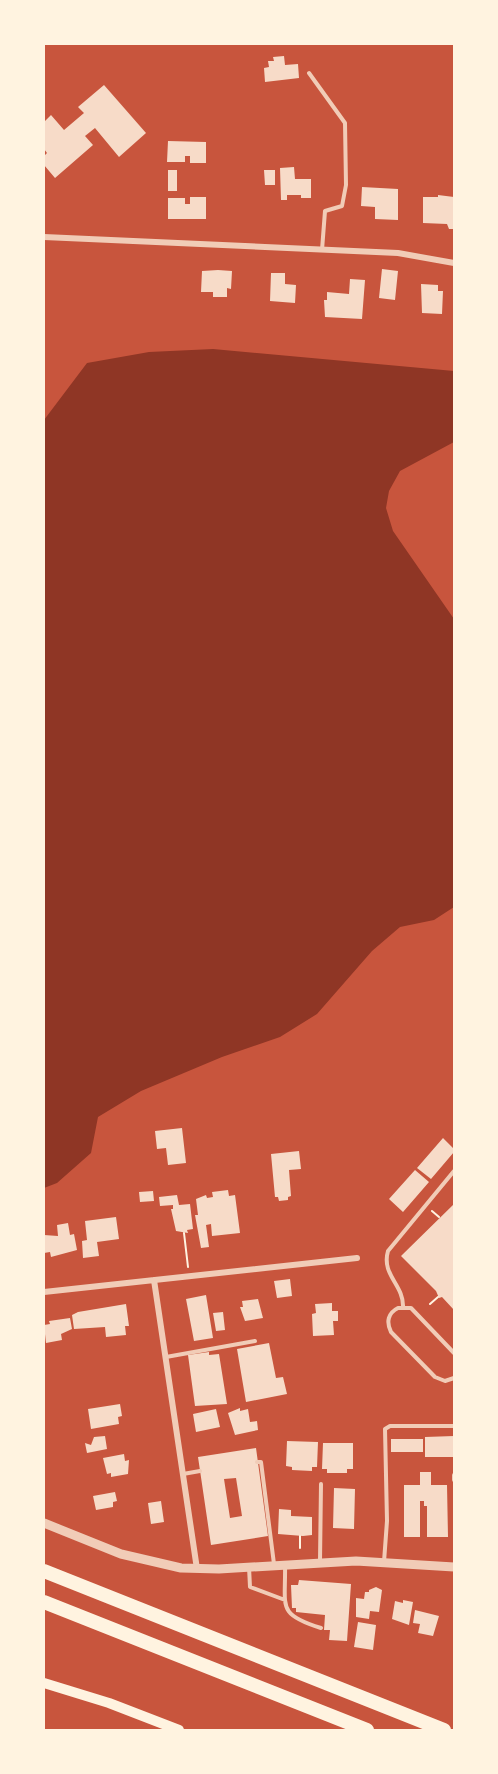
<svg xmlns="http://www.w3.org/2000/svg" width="498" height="1774" viewBox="0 0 498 1774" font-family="Mulish,sans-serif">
  <rect width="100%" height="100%" fill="#c8553d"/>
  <path fill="#8f3625" d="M213 349 454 371V442L400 471 389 491 386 508 393 531 454 619V907L434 920 400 927 372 951 317 1014 280 1037 222 1057 141 1091 98 1117 91 1153 57 1183 44 1188V420L87 363 149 352Z"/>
  <path fill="#f7dbc8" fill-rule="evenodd" d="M284 56 285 65 298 64 299 78 265 82 264 68 269 67 268 61H274L273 57Z
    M104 85 146 133 119 157 95 128 85 136 93 145 55 178 44 165V156L47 153 44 149V122L51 115 64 130 84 113 78 107Z
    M168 141 206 142V163H190V156H185V162H167Z
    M294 167 295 179H311V198H301V195H287V200H281L280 168Z
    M168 170H177V191H168Z
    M264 170H275V185H265Z
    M362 187 398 189V220L375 219V207L361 206Z
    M438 195 454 197V229H449L447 224 423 223V197H438Z
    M190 197H206V219H168V198H185V204H190Z
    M382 269 398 271 395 300 379 298Z
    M218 270 232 271 231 289 227 288V297H213V292H201L202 271Z
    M271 273H285V284L296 285 295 303 270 301Z
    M350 279 365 280 362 319 325 317 324 300H327V292L349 294Z
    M421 284 438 285V291H443L442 314 422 313Z
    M182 1128 186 1163 168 1165 166 1148 157 1149 155 1131Z
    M443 1138 454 1149V1152L431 1179 417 1168Z
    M299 1151 301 1169 289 1170 291 1196 288 1197V1200L279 1201 278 1197H275L271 1154Z
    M415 1170 429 1182 403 1212 389 1199Z
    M228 1190 229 1196 235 1195 240 1233 212 1236 211 1224 206 1225 209 1247 201 1248 195 1215H198L196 1199 206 1195 207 1198 213 1197 212 1192Z
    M153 1191 154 1201 140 1202 139 1192Z
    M177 1195 179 1205 190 1204 193 1229 187 1230 188 1233 176 1231 171 1209H173V1205L160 1206 159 1197Z
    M454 1204V1310L442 1297 439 1298 436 1291 401 1256Z
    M116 1217 119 1239 97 1242 99 1256 83 1258 82 1241 87 1240 85 1221Z
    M68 1223 70 1235 74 1234 77 1250 51 1257 50 1252 44 1253V1235L58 1236 57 1225Z
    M290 1279 292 1296 277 1298 274 1281Z
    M206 1295 213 1338 194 1341 186 1299Z
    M258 1299 263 1318 245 1321 240 1307H243L242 1301Z
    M332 1303V1311H338V1321H333L334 1335 313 1336 312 1314 316 1313 315 1304Z
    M126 1304 129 1326H125L126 1335 106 1337 105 1327 74 1329 72 1315 78 1312Z
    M223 1312 225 1330 216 1331 213 1313Z
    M70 1318 72 1329 61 1334 62 1340 46 1343 44 1325 50 1324 49 1321Z
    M269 1343 276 1378 283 1377 287 1394 246 1402 237 1349Z
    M209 1352V1355L219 1354 227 1404 195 1406 188 1355Z
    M120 1404 122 1416 118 1417 119 1424 91 1429 88 1409Z
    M240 1408V1411L248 1409 250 1422 257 1421 258 1430 235 1435 228 1413Z
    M216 1409 220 1427 196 1432 193 1414Z
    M105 1436 107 1449 87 1453 85 1443 91 1445 94 1437Z
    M454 1436V1457H425V1437Z
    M391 1439H423V1452H391Z
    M287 1441 318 1442 317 1467H312V1471L292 1470V1467L286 1466Z
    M323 1443H353V1469H347V1473H327V1469H322Z
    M256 1448 268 1536 211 1545 198 1457ZM236 1478 242 1516 230 1518 224 1479Z
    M124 1454 125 1461 129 1460 128 1474 111 1477V1473L107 1474 103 1458Z
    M420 1472H431V1485H447L448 1537H427V1506H424V1501H420V1537H404V1485H420Z
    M334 1488 355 1489 354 1529 333 1528Z
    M115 1492 117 1501 113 1502V1507L96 1510 93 1496Z
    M161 1501 164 1522 151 1524 148 1503Z
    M279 1509 291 1510V1516L312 1517V1535L303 1536 278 1534Z
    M299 1580 351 1584 347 1641 329 1640 330 1630H324L325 1615 296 1612V1608H292L291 1585H298Z
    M376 1587 382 1590 379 1612 370 1611 369 1619 356 1617V1598L364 1599 365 1592H369V1590Z
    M403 1600 413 1602 409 1625 392 1619 395 1601 403 1603Z
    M415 1610 439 1616 433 1636 418 1633 420 1624 413 1623Z
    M358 1622 376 1625 373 1650 354 1647Z"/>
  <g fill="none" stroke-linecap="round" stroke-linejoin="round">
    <path stroke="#fff3e0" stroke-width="2" d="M432 1211 439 1217
      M184 1233 188 1267
      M430 1304 438 1297
      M300 1536V1548"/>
    <path stroke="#f1ccb7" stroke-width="4" d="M309 73 345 123 346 185 342 206 325 211 322 250
      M403 1307C404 1285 381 1275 388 1251L454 1171
      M454 1353 411 1308H398C388 1313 386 1322 391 1332L435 1377 445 1381 454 1378
      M166 1357 255 1341
      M257 1462H261L274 1564
      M183 1474 200 1471
      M454 1475V1480
      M320 1561 321 1484
      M384 1562 387 1521 385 1429 390 1426H454
      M285 1565C286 1607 276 1614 321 1628
      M249 1567 250 1587 285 1600"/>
    <path stroke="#f1ccb7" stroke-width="6" d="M44 237 398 253 454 263
      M154 1280 197 1569
      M44 1292 357 1258"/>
    <path stroke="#f1ccb7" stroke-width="9" d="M44 1523 121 1554 181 1568 219 1569 356 1561 454 1567"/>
    <path stroke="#fff3e0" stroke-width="10" d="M44 1683 109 1703 179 1730"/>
    <path stroke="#fff3e0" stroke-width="14" d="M44 1571 444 1730
      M44 1602 367 1730"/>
  </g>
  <rect width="498" height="1774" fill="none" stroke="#fff3e0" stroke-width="90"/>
</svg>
